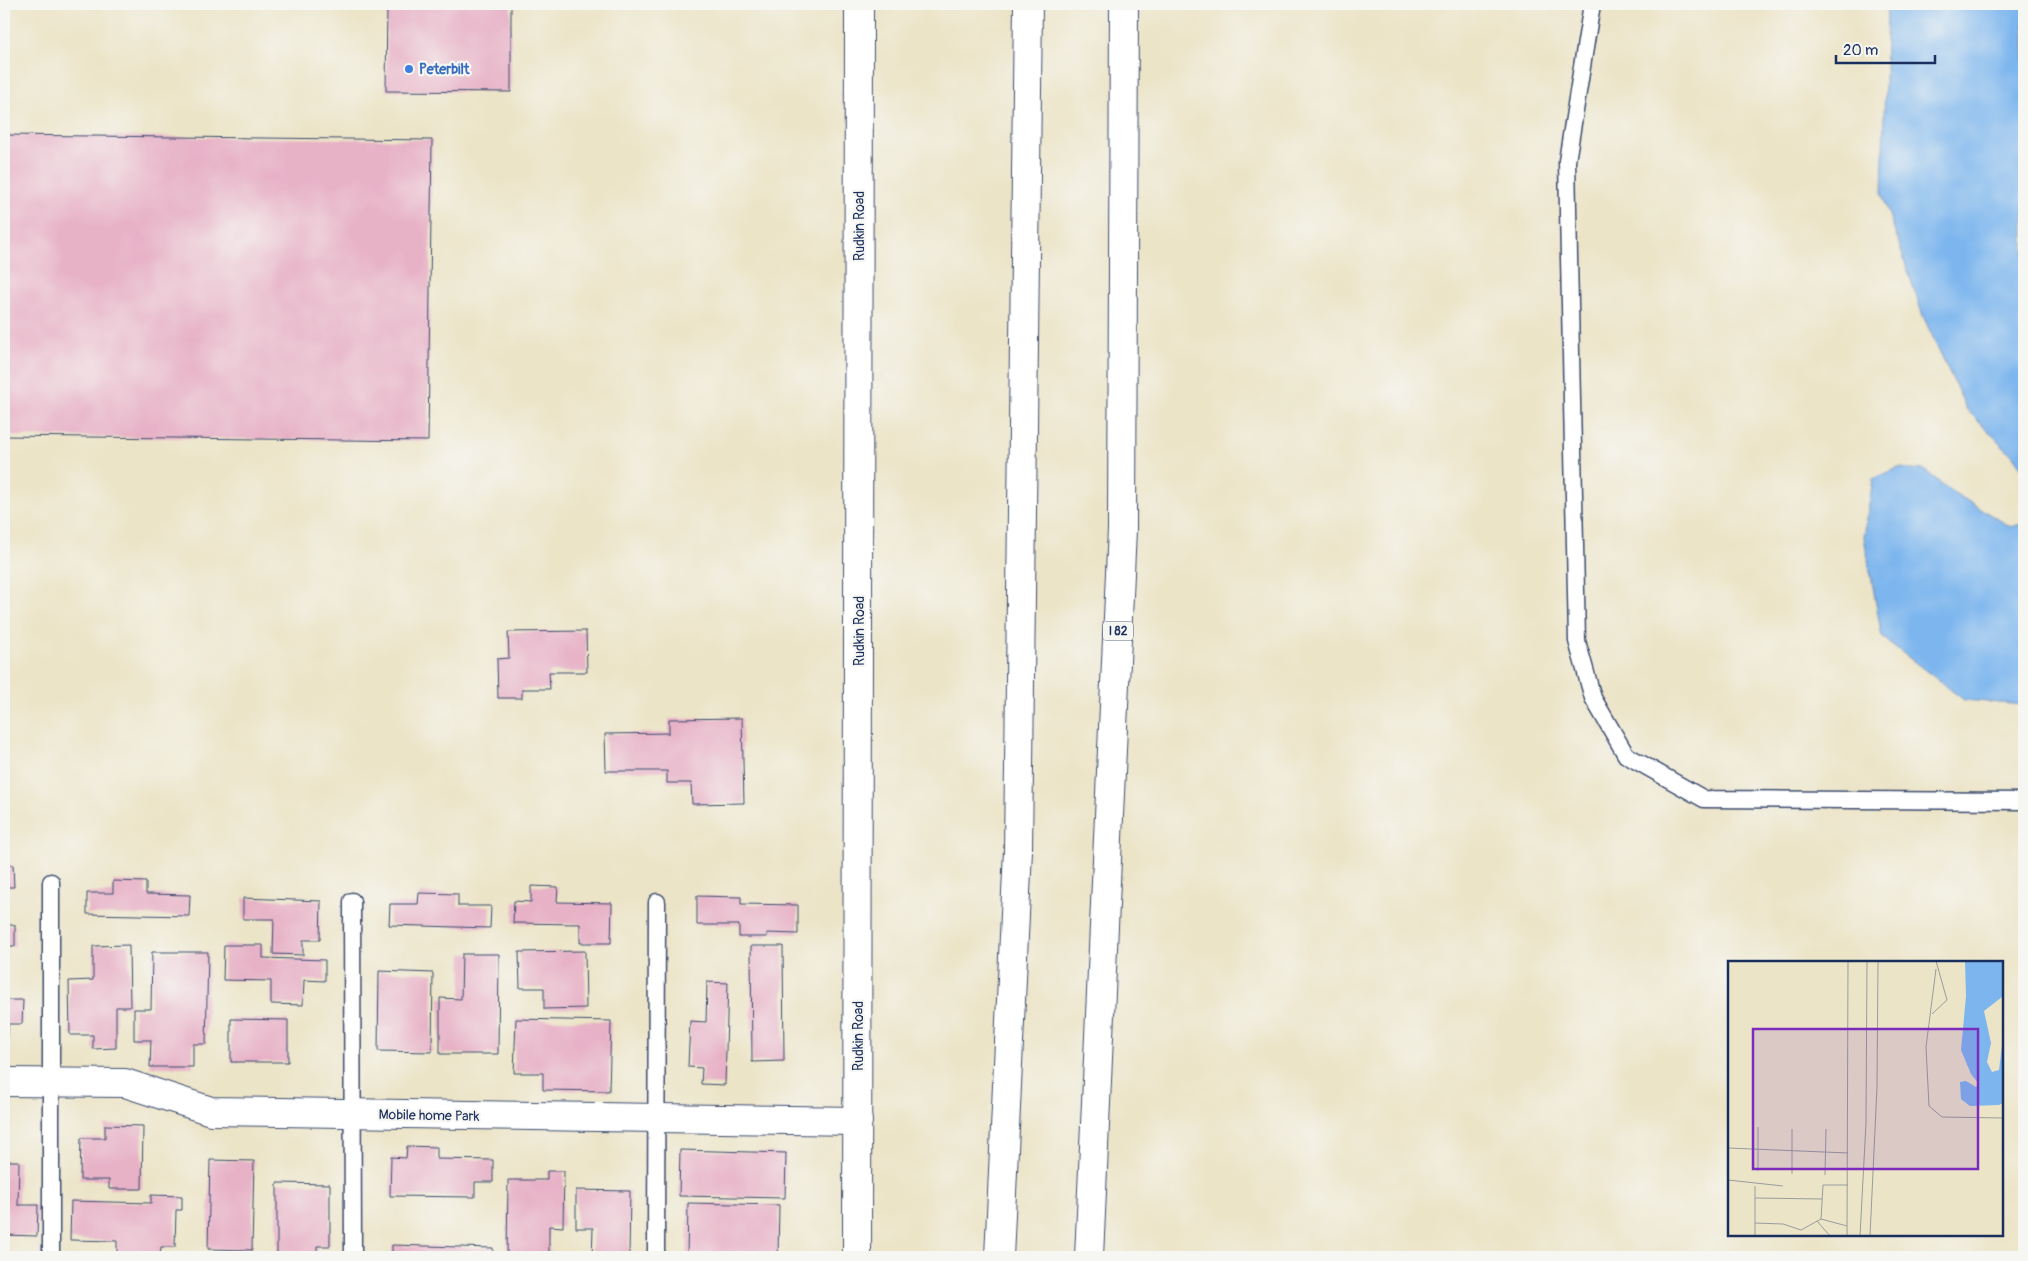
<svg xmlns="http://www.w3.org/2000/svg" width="2028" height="1261" viewBox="0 0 2028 1261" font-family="Pangolin,sans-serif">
  <rect width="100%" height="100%" fill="#f6f6f2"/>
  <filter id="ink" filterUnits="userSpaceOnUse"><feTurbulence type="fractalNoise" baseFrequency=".02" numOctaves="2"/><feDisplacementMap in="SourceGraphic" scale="10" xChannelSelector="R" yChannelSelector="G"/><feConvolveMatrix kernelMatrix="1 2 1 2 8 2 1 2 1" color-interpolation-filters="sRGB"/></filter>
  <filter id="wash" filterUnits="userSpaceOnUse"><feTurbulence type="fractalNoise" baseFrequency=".0096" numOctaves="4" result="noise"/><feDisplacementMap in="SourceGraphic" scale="20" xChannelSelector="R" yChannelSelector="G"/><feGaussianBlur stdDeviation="1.12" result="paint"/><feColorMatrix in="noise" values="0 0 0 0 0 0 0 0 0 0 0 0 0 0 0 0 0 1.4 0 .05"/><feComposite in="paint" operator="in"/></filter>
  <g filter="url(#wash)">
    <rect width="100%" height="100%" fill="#ece4c7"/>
    <path fill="#7db6ee" stroke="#4c72a6" d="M1887 4H2024V472L2013 456 1967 410 1923 316 1882 194Z
      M1898 468 1924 470 1951 491 2011 527 2024 523V705L1964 700 1882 637 1864 537 1873 479Z"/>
    <g id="blocks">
      <path fill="#e7b1c6" d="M387 4H511V92L386 91Z
        M4 135 432 140 428 441 4 436Z
        M586 631 587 672H549L550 689H522V698H498L497 659 509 658 508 632Z
        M742 718 744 803 692 804 691 783H667V771H606L605 734 669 733V719Z
        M4 865H13L14 887H4Z
        M113 881 146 882V894L190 895 189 916 87 914V893H113Z
        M531 886 558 887 557 902 612 903 611 943H580V924L513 923 514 901 531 902Z
        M419 893 458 894V906H491L490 928 389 925 390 904H418Z
        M697 896 741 897V904L798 905V934L767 933V937H739V925H697Z
        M243 898 321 901 320 940H303V955L273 954 274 919H243Z
        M4 925H15V946H4Z
        M129 945 130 1007H116V1048L93 1049V1035H70L69 981 93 980V946Z
        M224 945H263V958L325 960V981L304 980 303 1005 271 1004V981L223 980Z
        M751 946H783L784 1061 752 1062Z
        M585 951 586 1008 544 1009V988H520L519 952Z
        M152 952H208L206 1044H193V1067H150L151 1040H134V1009H151Z
        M462 954H499L498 1054H440V998L461 999Z
        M379 971 433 973 432 1052 378 1051Z
        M707 982 728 983 725 1085 701 1084 702 1068 688 1067 690 1021 706 1022Z
        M4 1000H23L22 1024H8V1036H4Z
        M231 1019 288 1020V1062H231Z
        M516 1019 611 1021 609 1091 543 1090V1073H514Z
        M105 1125 143 1126 142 1189H109V1180H80L81 1138H105Z
        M407 1146 437 1147V1159L493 1160V1182H475V1197L390 1196 391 1157 406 1158Z
        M680 1150 786 1153 785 1198 679 1196Z
        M210 1160 254 1161 252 1250 208 1249Z
        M4 1161H19L18 1205H38L37 1236 4 1235Z
        M547 1171H564L563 1227 549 1226V1256L507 1255 508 1180H547Z
        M277 1183 330 1184V1246H317V1257H277Z
        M576 1190 630 1191 629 1257H592L593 1228H576Z
        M151 1195 182 1196V1210H176L175 1247H161L160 1257H117V1241L70 1240 71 1201 151 1203Z
        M688 1203 779 1205 778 1257H687Z
        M392 1245 493 1248V1257H392Z"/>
    </g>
  </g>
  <g filter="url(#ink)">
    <use href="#blocks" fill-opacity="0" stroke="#3a4a6e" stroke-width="1"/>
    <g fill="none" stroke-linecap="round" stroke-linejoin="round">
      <defs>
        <path id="service" d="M1592 4 1567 161 1577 641 1593 698 1626 755 1704 799 2024 801
          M51 882V1257
          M352 901 353 1257
          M656 1257 657 902"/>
        <path id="minor" d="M4 1082 125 1083 211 1111 858 1121"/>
        <path id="tertiary" d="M857 1257 859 4"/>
        <path id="motorway" d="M999 1257 1018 850 1028 4
          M1089 1257 1122 529 1124 4"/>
      </defs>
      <use href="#service" stroke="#3a4a6e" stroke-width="19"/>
      <use href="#minor" stroke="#3a4a6e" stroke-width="30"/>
      <use href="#tertiary" stroke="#3a4a6e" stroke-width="30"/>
      <use href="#motorway" stroke="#3a4a6e" stroke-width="30"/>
      <use href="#service" stroke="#fff" stroke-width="16"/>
      <use href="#minor" stroke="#fff" stroke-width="28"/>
      <use href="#tertiary" stroke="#fff" stroke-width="28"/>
      <use href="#motorway" stroke="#fff" stroke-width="28"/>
    </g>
  </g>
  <circle fill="#3f7fe0" stroke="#f6f6f2" stroke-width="2" cx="409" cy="69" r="5"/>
  <g text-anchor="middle" stroke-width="4.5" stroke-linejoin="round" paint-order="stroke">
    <rect fill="#f6f6f2" stroke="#5d6b8a" stroke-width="1" x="1103" y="621.5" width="30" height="19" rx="4"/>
    <g font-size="12" font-weight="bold" fill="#1b2f5e">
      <text x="1118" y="635">I 82</text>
    </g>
    <g font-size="14" font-weight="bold" fill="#366cbe" stroke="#f6f6f2" text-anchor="start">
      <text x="419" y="74">Peterbilt</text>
    </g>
    <g font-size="14" fill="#1b2f5e" stroke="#f6f6f2">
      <text transform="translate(859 226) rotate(-90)" y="5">Rudkin Road</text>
      <text transform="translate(859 631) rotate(-90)" y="5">Rudkin Road</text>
      <text transform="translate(858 1036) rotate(-90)" y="5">Rudkin Road</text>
      <text transform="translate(429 1115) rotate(1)" y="5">Mobile home Park</text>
    </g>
  </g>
  <g transform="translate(1728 961)">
    <rect width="275" height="275" fill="#ece4c7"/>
    <path d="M237 0H275L274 36 256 50 263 82 259 101 264 111 271 109 275 76V142L271 144 242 145 233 138 232 121 238 120 248 126 251 123 243 113 233 89 238 35Z" fill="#7db6ee"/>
    <path fill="none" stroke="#989c9d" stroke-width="1" d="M208 8 198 86 201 145 214 156 275 157M204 53 219 39 208 0M30 166V210M64 168V213M0 187 120 192M97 214 98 168M0 219 55 225M27 237 94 238M93 258 119 265M89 260 102 275M27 262 55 263 73 269 93 258 95 224H120M27 275V225M119 275 120 0M132 275 138 162 139 0M142 275 149 126 150 0"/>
    <path fill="#7b2cbf" fill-opacity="0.15" stroke="#7b2cbf" stroke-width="2.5" d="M25 68H250V208H25Z"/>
    <rect width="275" height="275" fill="none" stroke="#1b2f5e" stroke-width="2.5"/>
  </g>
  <rect width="2028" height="1261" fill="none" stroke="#f6f6f2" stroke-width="20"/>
  <path d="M1836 55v8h99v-8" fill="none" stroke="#1b2f5e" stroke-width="2.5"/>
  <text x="1843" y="55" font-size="15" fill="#1b2f5e" stroke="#f6f6f2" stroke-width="4" paint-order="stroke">20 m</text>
</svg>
